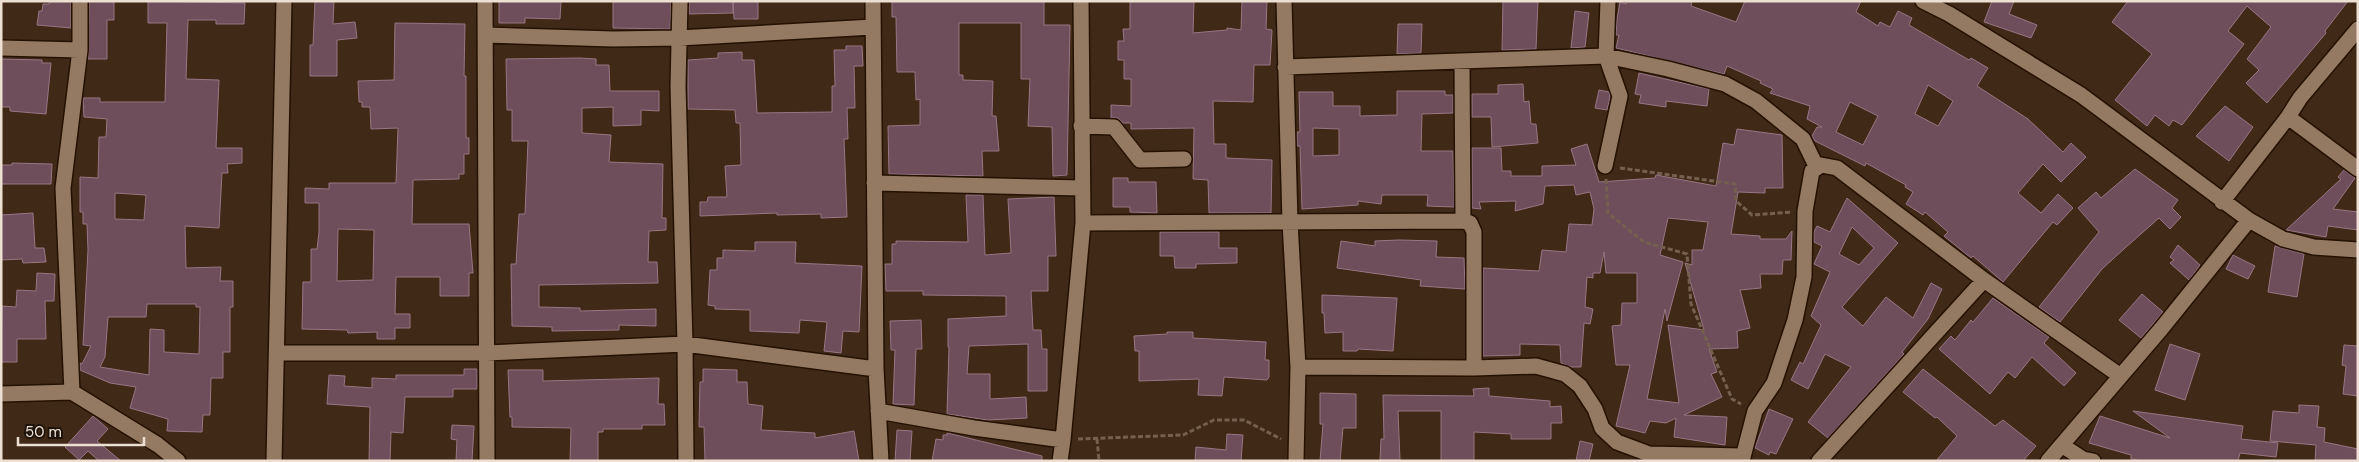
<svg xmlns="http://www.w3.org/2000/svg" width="2359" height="462" viewBox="0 0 2359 462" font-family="'DM Sans',sans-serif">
  <rect width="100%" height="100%" fill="#402916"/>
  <path fill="#6e4e5b" stroke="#987684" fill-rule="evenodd" d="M50 1H71V28L37 25 39 11H42L43 4H49Z
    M89 1H114V20H107V59H88Z
    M148 1 245 3 244 24H216V20H188L186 79 219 80 216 148H242V163L227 164 228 173H222L219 228 185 226 186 268 221 267 220 281H233V307H230V352H223V378H211L210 415H203L202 432 167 431 168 419 130 408 136 387 110 383 80 370V363L82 364 91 346 83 345 88 250 87 224H83V212H80V177L98 178 99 137H106L107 119 84 117 83 98H100V102H165L167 23H148ZM115 193 146 195 144 220 115 219ZM147 304H196V307H200L199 354 164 352V330L150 329 149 375 100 367 105 357 108 317H146Z
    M315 1H334L333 24 355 22 357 38 337 40V76H310V45H313Z
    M499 1H561L560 19 525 18V23H499Z
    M613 1H671L670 29 613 28Z
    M689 1H733V13L689 14Z
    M733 1H758V19H734Z
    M892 1H1044V25H1070L1067 175 1053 176 1052 127 1028 126 1030 79H1021V23H959V75H963V80L993 81 992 116H996L999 151H982L983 176 889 174 888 126 920 125V99L916 100 915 72H897L896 17H892Z
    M1130 1H1194L1193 33 1227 30V28L1241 30 1242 1H1267L1266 29 1272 30 1270 65H1254L1253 102 1213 101 1214 144H1226V158L1272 160 1271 213H1209L1208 180 1193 179 1194 128 1131 129V123H1123L1118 118H1111V105L1131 106V79H1124V60H1118V41H1124L1123 29H1130Z
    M1503 1H1538L1536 49 1502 50Z
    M1626 1H1692L1691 6 1736 22 1745 1H1861L1856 12 1878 26 1880 22 1890 27 1898 11 1912 18 1909 25 1969 60 1971 58 1988 68 1977 86 2028 119 2063 152 2071 143 2086 157 2061 182 2043 164 2018 193 2041 213 2058 194 2073 208 2057 225 2053 222 2003 282 1973 256 1971 258 1944 236 1948 232 1925 212 1923 215 1906 204 1913 192 1905 187 1906 185 1866 163 1865 166 1815 141 1812 136 1817 127H1822L1807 119 1810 106 1770 93 1773 89 1760 83 1761 81 1727 66 1724 74 1616 48 1619 35H1616L1617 19 1620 2 1626 4ZM1928 85 1953 101 1938 126 1915 114ZM1850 102 1878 116 1863 145 1836 132Z
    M1992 1H2014L2009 14 2037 25 2031 38 1984 22Z
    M2128 1H2348L2325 31 2326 33 2267 103 2246 83 2259 70 2247 59 2271 27 2247 6 2228 31 2244 44 2182 125 2173 120 2169 126 2155 115 2147 126 2115 100 2152 54 2112 22Z
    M1575 11 1589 13 1585 47 1571 48Z
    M395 23 465 24 464 76H466V138H469V154H464V174H459V179L413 180 412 224H469L473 273H469V296H440V277H396L395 314H410V328H395V339H377V332L348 333 347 330 302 329 303 282H311V249H317L319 232V203H305V188L329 189V183H396L398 128 371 129 370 107H362V102H359L358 81 394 80ZM338 229 374 230 373 280 337 281Z
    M1398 24H1422L1421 53 1397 54Z
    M846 46H862L863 66H854L855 108H847L848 139H844L847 217 821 218V214L777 215V213L700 216V202H707L708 197H727L725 166 741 165 740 123H736L735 110 688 109V60L718 58V53L742 52V60H754L757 113 832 112V86H835L834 50H846Z
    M580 58 596 59V65H609L610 91H659V111L641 110V125L613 126V107L582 108V133L611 135 609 162 663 164 662 218H666V230L649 231 648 262H657L658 283 539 285V307L580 308V311L656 309V326L619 325V330L552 331V327L512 326 511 264H516L519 214H525L528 141H512V110H507L506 59Z
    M1 59 42 60V63H51L46 114 10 111V107H1Z
    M1639 73 1709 89 1707 106 1666 101V107L1639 103 1641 95 1635 94Z
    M1523 84 1524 102 1529 101 1531 124H1536L1538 143 1492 147 1491 117H1472V94H1498V85Z
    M1599 90 1609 92 1610 97 1607 110 1595 108Z
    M1397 91H1445V95H1453V113L1422 114 1421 151H1453L1454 207 1427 206 1428 195H1382L1381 204 1358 201V205L1302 209 1300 146H1297V132H1300L1299 92H1333V106H1360V116L1397 115ZM1313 128 1339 129V155L1313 156Z
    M2225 106 2253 127 2229 161 2196 136Z
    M1737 129 1782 135 1783 188H1765V193L1738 192 1731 234 1760 236V239H1786L1792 231 1791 260H1783L1782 274H1760L1761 288 1740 290 1750 328 1737 331 1738 348 1709 349 1717 372 1711 374 1722 397 1684 415 1727 417 1725 445 1674 437 1676 418 1666 423 1650 421 1645 433 1616 426 1630 365H1616L1612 326 1621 325 1622 303H1637V273H1606L1604 252 1600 273H1593V278L1587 277 1585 307 1593 309 1590 324 1584 323 1581 367H1571L1561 363 1560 345 1520 344V355L1483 356V268L1539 271 1542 250 1566 252 1569 224 1592 225 1594 209 1590 192 1576 195 1574 185 1545 186 1543 204 1515 211 1516 201 1479 202 1481 209 1472 208V148H1501L1502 171H1511V176H1542V166L1576 165 1571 149 1587 144 1599 182 1655 178 1656 175 1716 186 1723 143 1734 145ZM1668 218 1708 222 1703 250H1692V265L1685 263 1704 330 1668 325 1679 403 1647 399 1665 309 1667 321 1683 262 1660 255Z
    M12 163 52 164 51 184H1V165H12Z
    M2135 169 2178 200 2172 208 2181 217 2170 229 2159 218 2125 248 2102 269 2060 322 2039 307 2099 232 2078 208 2096 192 2101 198Z
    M2344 170 2355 178 2333 209 2358 212V230L2328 226 2326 237 2286 230 2341 179 2338 177Z
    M1113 178H1128V182H1156L1157 213 1130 212V207H1113Z
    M966 195H983L985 255 1011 253 1008 199 1054 197 1056 256H1048V291H1031L1033 330H1041L1042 349H1047V391H1028V344L969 346 967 374H990V399L1026 397 1027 418 988 420 947 414 949 347H948V319L1006 316V296L923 295V291H886L885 264H892V244H896V241L968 242Z
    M1847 198 1898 243 1842 307 1863 326 1886 297 1913 318 1931 283 1942 289 1928 319 1902 352 1904 354 1828 438 1808 422 1851 367 1825 354 1808 389 1791 380 1800 362 1803 364 1821 325 1811 316 1830 272 1814 264 1822 246 1814 242V232L1817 226 1830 232ZM1852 227 1874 248 1859 265 1839 254Z
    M33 213 35 248H44L46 262 23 263 22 259 1 260V215Z
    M1160 232H1219V248H1237V263L1196 264V268H1175L1174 256H1160Z
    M1399 240 1437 241 1436 257 1464 258 1465 289 1420 286 1421 280 1337 268 1341 241 1375 246V241Z
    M755 242H796L795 263 862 266 859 332 843 331 841 353 824 351 827 322 800 320 799 333 750 331V310L715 309V306L708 305 710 270H717V258H723V250L755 251Z
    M2178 245 2200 265 2189 280 2170 263 2174 260 2170 257Z
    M2275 246 2304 254 2297 297 2268 292Z
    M2233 255 2255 266 2248 279 2226 269Z
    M37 273 55 274 54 301H45L46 339H17V362H1L2 306 16 307 17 290 36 291Z
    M2142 294 2163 312 2141 338 2119 320Z
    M1322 295 1397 298 1393 351 1358 349 1357 351H1343V332L1325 333 1324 313H1322Z
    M1993 298 2049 337 2044 343 2076 373 2064 386 2032 357 2015 378 2008 372 1990 394 1939 349 1951 336 1955 340 1971 320 1973 322Z
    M921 320 922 349H916L914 405 893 404 895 350H891L890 321Z
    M1167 332H1193V338L1266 342 1265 360H1269V377L1267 380 1224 377 1222 396 1198 395 1199 379 1139 381V351H1135L1134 336 1167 334Z
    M2170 344 2200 354 2185 400 2155 390Z
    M2344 345 2358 346V396L2343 394 2346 366 2342 365Z
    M464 369H477V389H453V397H405L403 433 391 432 390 461H369L370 407 327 404 329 375 345 376 344 386 372 388V378L396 379V375H464Z
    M703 369 737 370V382H747L748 404 763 406 761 430 815 433V438L854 431 859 461H705L704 427H699L700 382H703Z
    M1923 369 1995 426 2003 420 2036 446 2023 461H1936L1957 436 1937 417 1935 418 1903 392Z
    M508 370H543V381L659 378 658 404H664L665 425H642V429H603V432H598V461H570L571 428 512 427V417H510Z
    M1489 388V396L1550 401V407L1561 406 1562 423H1551V439H1511V434L1474 432V461H1441V411H1398L1400 460H1380L1381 439H1384L1383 395 1474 396 1473 389Z
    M1320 393 1356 394V428H1343L1340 461H1320L1323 424H1320Z
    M2299 405 2319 406 2317 427 2325 428 2324 442 2358 449V461H2315L2316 445 2270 441 2273 411 2299 413Z
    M1769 409 1793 419 1776 454 1770 452 1769 455 1755 448Z
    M2133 411 2243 426 2241 439 2278 443 2276 457 2240 453 2238 461H2144L2131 459V455L2089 443 2100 416 2170 438Z
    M93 416 108 429 97 441 121 461H99L88 451 79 460 65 447Z
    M452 425 474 426 472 461H456L457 440 451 439Z
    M897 430 912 431 910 461H895Z
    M947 433 1042 456V461H932L936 439 943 440V435H947Z
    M1227 434 1243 435 1241 461H1195L1196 447 1226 450Z
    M1580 441 1593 444 1589 461H1576Z"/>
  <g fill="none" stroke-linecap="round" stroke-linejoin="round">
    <defs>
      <path id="minor" d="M485 1 487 461
        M680 1 678 86 685 344 686 461
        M873 1 876 369 881 461
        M1284 1 1290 222 1298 367 1296 461
        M1923 1 1949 14 2081 95 2249 220 2283 239 2314 247 2358 250
        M485 35 613 39 679 38 873 27
        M1 48 80 50
        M1462 62 1463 221 1470 223 1474 232V368
        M1285 67 1606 56 1668 69 1725 84 1756 101 1803 139 1817 168
        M2288 117 2358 169
        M1081 126 1114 127 1140 160 1184 159
        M1605 166 1620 96 1606 56 1608 1
        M874 183 1081 188
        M2222 202 2288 117 2300 98 2358 29
        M1083 223 1463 221
        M277 353H486L685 344 876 369
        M1298 367 1474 368 1536 366 1565 374 1580 386 1595 409 1602 428 1617 442 1649 454 1743 456
        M72 392 63 188 80 50V1
        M1 394 72 392 158 445 178 461
        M878 411 974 428 1063 440
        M2063 446 2083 459 2093 461
        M274 461 284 1
        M1060 461 1063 440 1083 223 1081 1
        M1742 461 1755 411 1774 383 1795 320 1804 277 1805 211 1812 171 1821 165 1837 168 1984 280 2119 375
        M1819 461 1984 280
        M2048 461 2161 329 2249 220"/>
    </defs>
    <use href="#minor" stroke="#251101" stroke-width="18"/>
    <path stroke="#756050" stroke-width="3" stroke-dasharray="5 2.5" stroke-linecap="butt" d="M1620 168 1735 184 1736 201 1752 215 1792 212
      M1606 179 1608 213 1644 242 1687 254 1691 304 1732 399 1741 404
      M1078 439 1183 435 1214 420H1244L1281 439
      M1097 439 1099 461"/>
    <use href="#minor" stroke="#947963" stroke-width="15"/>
  </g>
  <rect width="2359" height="462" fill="none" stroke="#eedfd3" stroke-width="5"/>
  <path d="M18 437v8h126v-8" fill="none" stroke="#eedfd3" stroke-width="2.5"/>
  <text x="25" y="437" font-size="15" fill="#eedfd3" stroke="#1e140c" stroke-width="4" paint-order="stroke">50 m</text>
</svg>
